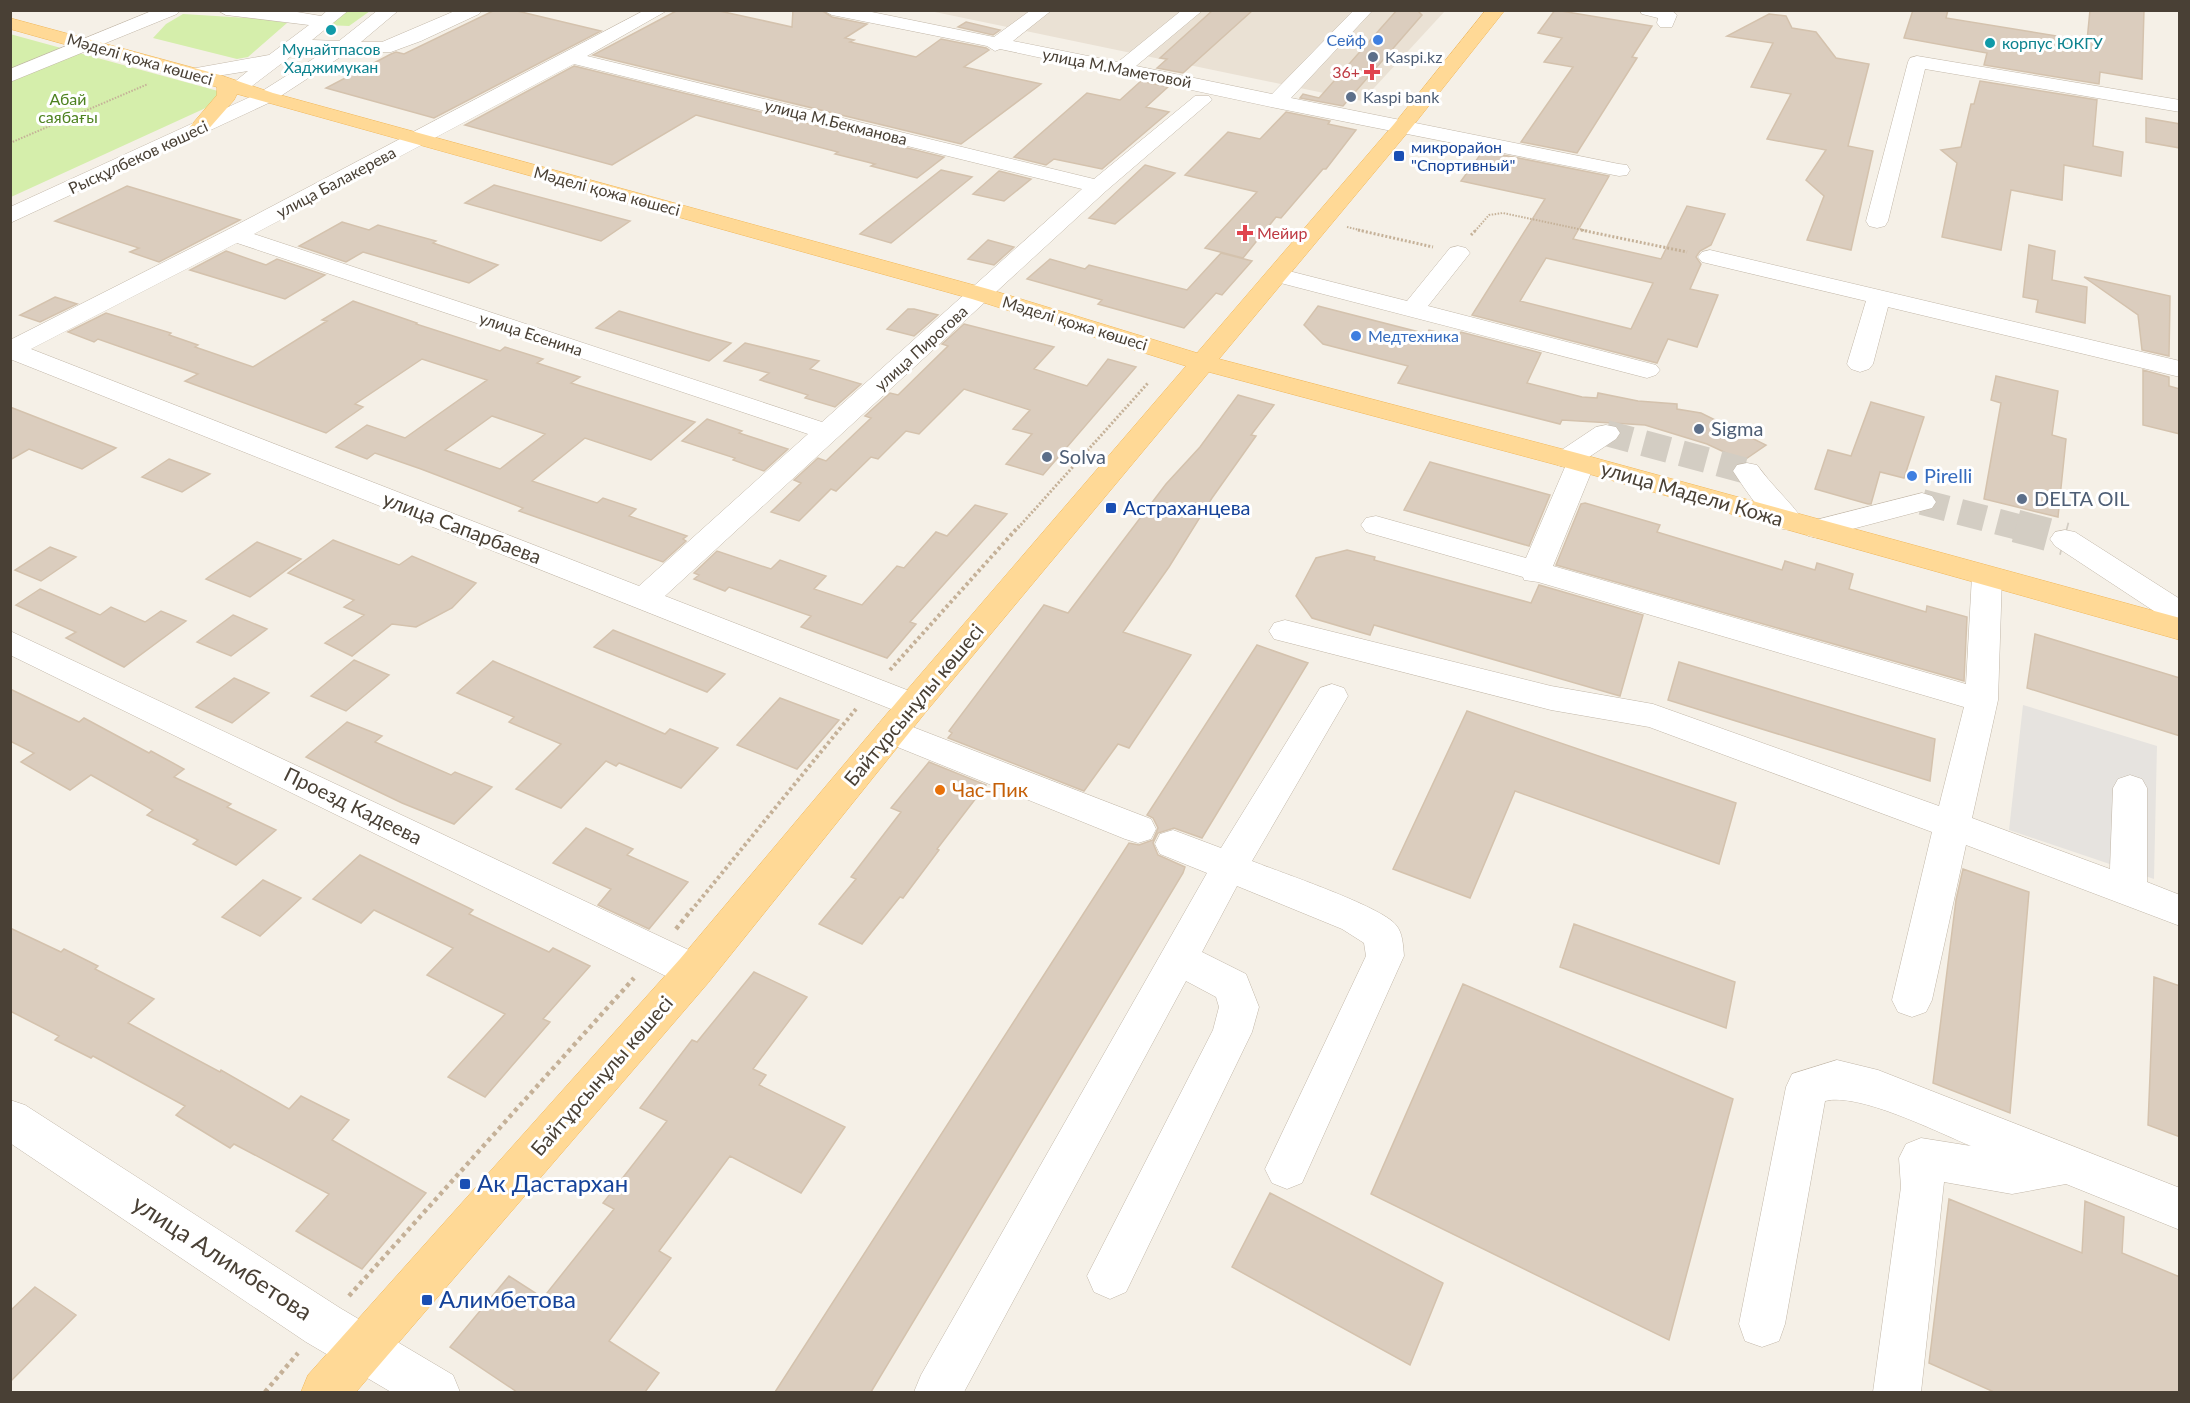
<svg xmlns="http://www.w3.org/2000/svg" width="2190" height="1403" viewBox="0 0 2190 1403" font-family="Lato,sans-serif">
  <rect width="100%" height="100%" fill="#f5f0e7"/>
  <path fill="#eae1d4" d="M930 11H1445L1362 101Z"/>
  <path fill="#d5eeab" d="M345 11H370L349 26 326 25Z
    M183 14 264 19 287 23 248 57 237 59 153 38 166 24Z
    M10 34 218 91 216 98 210 106 11 197Z"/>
  <path fill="#e6e3df" d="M2023 705 2157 746 2154 879 2009 830Z"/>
  <path fill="#dbcdbe" stroke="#d4c2ad" stroke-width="1.5" fill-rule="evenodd" d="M495 10H513L601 31 434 118 326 88 391 54 396 52 404 54Z
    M678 10H715L792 27 793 10H821L832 17 867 24 845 38 854 40 850 42 916 57 941 39 986 48 989 50 964 67 1041 84 961 144 593 55Z
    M1213 10H1253L1183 73 1157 68 1167 59 1160 58Z
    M1397 10H1417L1422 15 1343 106 1300 98 1303 94 1319 98Z
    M1555 10 1652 26 1632 57 1637 58 1577 153 1521 142 1573 67 1544 62 1562 38 1538 33Z
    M1913 10H1948L1946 18 2087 41 2090 10H2144L2142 79 2100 72 2099 84 1984 65 1987 53 1904 38Z
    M1769 14 1786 16 1792 28 1816 32 1836 58 1869 64 1848 146 1873 151 1851 250 1807 240 1824 196 1806 180 1826 150 1767 139 1791 94 1751 87 1773 43 1727 36Z
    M966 22 1000 30 993 35 958 27Z
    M574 66 944 157 917 178 871 166 875 164 835 154 838 152 696 115 612 165 465 125Z
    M1141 81 1168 87 1146 107 1169 112 1102 169 1054 159 1046 165 1014 157 1087 93 1120 100Z
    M1980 81 2097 100 2093 146 2123 152 2121 176 2064 165 2062 200 2011 190 2001 250 1942 237 1957 163 1941 150 1961 147 1971 104H1974Z
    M1286 112 1330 121 1328 124 1356 130 1326 169H1323L1281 218 1276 217 1243 258 1205 248 1257 192 1185 175 1228 132 1260 139Z
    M2146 118 2180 124V148L2146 142Z
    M1483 151 1609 176 1573 239 1661 259 1687 206 1725 214 1711 245 1700 251 1696 257 1701 264 1690 289 1718 295 1697 347 1668 339 1657 363 1472 315 1545 199 1461 181ZM1546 258 1653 283 1631 329 1520 301Z
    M1145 165 1175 173 1115 224 1089 218Z
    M941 170 972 177 891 243 860 234Z
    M999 171 1031 179 1004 201 973 194Z
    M494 185 630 221 601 241 465 203Z
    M127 186 240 220 159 262 130 252 139 248 55 221Z
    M342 222 369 230 378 225 436 241 433 243 498 265 469 283 363 252 346 262 299 246Z
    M988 240 1014 247 994 265 968 259Z
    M2029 245 2055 251 2052 280 2087 287 2085 323 2036 312 2038 300 2023 297Z
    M226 251 266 265 277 259 325 275 285 299 190 270Z
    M1221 253 1252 261 1222 295 1216 293 1184 328 1098 304 1102 300 1027 279 1050 259 1085 269 1089 265 1187 290Z
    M2084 277 2170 296 2169 356 2142 350 2138 315Z
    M55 297 77 304 40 322 20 315Z
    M353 301 417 323 416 324 500 351 505 347 543 359 537 363 580 377 571 383 695 422 651 460 585 438 532 481 597 503 603 498 636 509 629 516 687 536 683 539 686 541 663 562 519 511 523 508 421 469 375 453 367 459 336 447 367 425 405 438 487 380 422 359 355 404 363 407 326 433 185 381 198 374 98 339 94 342 68 332 106 313 171 333 169 335 198 345 195 347 253 367 327 321 322 320ZM492 416 545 434 500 469 445 450Z
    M1318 306 1427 334 1429 330 1458 337 1461 332 1541 353 1527 383 1582 397 1597 398 1598 393 1638 401 1677 404V409L1701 413 1766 445 1743 461 1707 444 1645 425 1562 420 1560 424 1398 383 1408 366 1323 344 1304 325Z
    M908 309H914L938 315 914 336 887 329Z
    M619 311 694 333 731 343 709 361 596 328Z
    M964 324 1054 347 1034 369 1087 386 1108 359 1136 367 1043 475 1006 464 1032 434 1013 429 1030 410 964 389 919 434 906 431 878 459 871 457 836 491 831 489 799 521 771 512 801 483 794 480 818 458 826 461 871 418 865 416 890 393 898 395 948 346 942 344Z
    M745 343 819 361 810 369 861 384 835 407 805 398 808 395 760 380 769 373 724 361Z
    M2143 370 2169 377V386L2180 389V434L2143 425Z
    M1996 376 2058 391 2052 435 2066 439 2058 517 1984 499 2001 403 1991 400Z
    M1238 395 1274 405 1251 435 1256 436 1212 498 1169 567 1123 632 1191 655 1129 748 1118 744 1084 791 948 738 952 733 949 731 1044 605 1068 613 1166 484 1200 447Z
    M1871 402 1924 417 1904 478 1880 472 1871 504H1868L1815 489 1828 450 1851 456Z
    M10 407 64 428 116 448 82 469 29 449 10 460Z
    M707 419 742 431 739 433 788 449 764 471 733 460 735 458 682 441Z
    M169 459 210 474 182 492 142 477Z
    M1430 462 1550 495 1529 546 1404 510Z
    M1585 503 1660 525 1657 532 1782 570 1785 561 1815 570 1817 563 1853 574 1849 589 1926 612 1927 606 1967 617 1964 681 1556 565 1581 504Z
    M975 505 1007 514 910 622 916 624 887 658 801 627 811 616 729 587 725 591 694 579 699 575 694 573 717 551 771 569 780 560 826 576 814 589 862 605 897 566 904 568 936 532 947 536Z
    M333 540 399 565 412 556 476 583 452 608 416 627 392 624 352 656 325 643 364 615 344 607 354 600 288 573Z
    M257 542 301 559 250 597 206 579Z
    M50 547 76 557 41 581 15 570Z
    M1347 550 1375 557 1374 560 1531 603 1539 585 1643 615 1620 696 1374 625 1370 635 1312 618 1296 596 1316 558Z
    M40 589 100 615 111 607 145 622 161 611 186 621 124 667 66 638 76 632 16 605Z
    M233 615 267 629 231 656 197 642Z
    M613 630 725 674 707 692 594 647Z
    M2035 634 2180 678V736L2027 688Z
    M1257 645 1308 663 1202 838 1174 828 1158 833 1153 843 1158 855 1185 867 1183 873 871 1392H775L1129 843 1139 845 1153 840 1158 828 1153 818 1147 815Z
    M354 660 389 675 346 711 311 696Z
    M493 661 665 734 670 729 718 748 681 788 619 763 616 766 606 761 561 808 516 789 561 744 509 722 514 717 457 693Z
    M1679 662 1935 739 1930 781 1668 700Z
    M234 678 269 693 232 723 196 707Z
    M10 689 79 722 84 718 149 753 151 751 184 769 174 777 231 804 227 807 276 830 236 865 193 844 198 840 147 815 153 810 91 775 70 790 21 762 34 753 10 741Z
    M780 698 839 720 797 769 737 745Z
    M1467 711 1736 803 1719 864 1515 791 1470 898 1393 869Z
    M347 722 382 736 375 742 451 775 455 772 492 787 454 824 402 803 306 757Z
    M929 762 986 785 937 849 939 850 903 898 900 897 862 944 819 924 856 879 851 877 901 812 891 808Z
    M586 828 633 849 627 855 688 882 649 929 598 905 611 889 553 863Z
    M360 855 473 910 469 914 549 952 553 948 590 966 543 1019 550 1022 485 1097 448 1077 505 1014 427 975 453 948 374 910 361 923 313 899Z
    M1963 869 2029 892 2010 1113 1933 1083 1956 900Z
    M263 880 301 898 260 936 222 917Z
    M1574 924 1735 982 1726 1028 1560 967Z
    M10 928 61 952 64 949 98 966 95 969 154 999 128 1023 220 1072 221 1070 289 1109 301 1096 349 1120 332 1140 426 1193 362 1269 296 1231 329 1194 234 1144 230 1148 176 1115 185 1106 93 1056 91 1058 55 1040 59 1036 10 1011Z
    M754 972 807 997 753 1069 766 1075 759 1085 845 1127 801 1193 730 1156 659 1251 671 1258 609 1341 659 1373 645 1392H517L450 1347 509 1276 543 1298 614 1209 603 1203 667 1121 640 1108 692 1040 697 1042Z
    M2154 977 2180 986V1137L2148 1125Z
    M1463 984 1733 1099 1669 1340 1371 1194Z
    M1270 1193 1443 1283 1410 1365 1232 1267Z
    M1949 1199 2082 1253 2085 1201 2124 1217 2122 1253 2180 1277V1392H1994L1929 1363Z
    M35 1287 76 1315 10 1382V1311Z"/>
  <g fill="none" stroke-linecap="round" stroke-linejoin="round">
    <path stroke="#d3cdc3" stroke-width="26" stroke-dasharray="26 13" stroke-linecap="butt" d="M1606 433 1747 471
      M1922 502 2022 528"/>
    <path stroke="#d3cdc3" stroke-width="33" stroke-dasharray="33 16" stroke-linecap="butt" d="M2016 526 2065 539"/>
    <defs>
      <path id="minor" d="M154 10H180L177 14 10 82V69Z
        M217 10H285L321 16 328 10H349L312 40 339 41 378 10H399L361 42H382L457 10H482L479 14 421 41 391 52H348L273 101 10 223V207L259 93 324 52 298 51 244 92H230L227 88 248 71 192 80 185 78 182 74 185 70 269 55 309 25 226 15Z
        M645 10H668L587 56 1094 179 1195 96H1209L1212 100 1106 191 665 596 925 697 930 705 925 713 913 717 901 713 10 359V340L227 230ZM574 64 1082 189 822 422 254 234ZM237 243 808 434 639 586 31 349Z
        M823 10H862L994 37 1031 10H1052L1013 41 1118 62 1182 10H1203L1136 66 1272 94 1354 10H1373L1291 98 1619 164 1627 165 1630 170 1627 175 1619 176 1276 108 1000 49 995 51 987 46 832 15Z
        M1639 10H1671L1677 15 1672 27H1660L1657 23 1658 18 1642 14Z
        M1917 56 2180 100V112L1925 69 1888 221 1885 226 1877 228 1869 226 1866 221 1908 62 1910 58Z
        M1458 246 1466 248 1470 253 1428 306 1656 365 1660 370 1656 375 1647 378 1269 280 1265 275 1269 270 1277 268 1407 301 1450 248Z
        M1710 250 2180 361V377L1888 307 1873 364 1869 369 1860 372 1851 369 1847 364 1866 301 1702 262 1698 257 1702 252Z
        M1606 425 1616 427 1620 433 1616 439 1589 457 1595 463 1553 566 1966 684 1972 576 1976 569 1987 566 1998 569 2002 576 1998 700 1972 818 2110 869 2113 788 2118 779 2130 775 2142 779 2147 788V882L2180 895V926L1966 845 1932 1000 1926 1012 1912 1017 1898 1012 1892 1000 1932 832 1649 727 1551 710 1274 639 1269 631 1274 623 1285 620 1551 686 1653 704 1939 806 1964 707 1538 582 1524 580 1523 577 1366 532 1361 525 1366 518 1376 516 1526 558 1565 467 1557 465 1553 459 1557 453 1596 427Z
        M1747 463 1757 465C1771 485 1790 501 1804 521L1799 527C1793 529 1787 531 1780 528 1766 521 1742 485 1733 471L1737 465Z
        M1922 493 1932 496 1936 502 1932 508 1818 538 1808 536 1803 529 1808 522Z
        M2065 530 2075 532 2180 599V624L2169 621 2055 546 2050 539 2055 532Z
        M10 631 708 959 713 971 708 983 694 988 680 983 10 655Z
        M1332 684 1344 688 1348 696 1252 861C1279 872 1381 906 1396 925 1403 933 1403 946 1404 956L1302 1183 1287 1189 1272 1183 1265 1169 1366 956 1364 943 1342 929 1237 886 1202 952 1246 974 1259 1007 1252 1032 1126 1292 1110 1299 1094 1292 1087 1276 1213 1030 1219 1007 1216 997 1186 981 964 1392H914L921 1375 1207 873 1160 854 1155 844 1160 834 1173 830 1221 848 1320 688Z
        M892 719 1151 819 1156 829 1151 839 1138 843 1125 839 880 740 875 731 880 722Z
        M1837 1060 1878 1070 2180 1188V1230L2066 1184 2012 1194 1944 1182 1921 1392H1873L1901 1187 1899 1158 1906 1144 1921 1138 1971 1146C1937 1132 1858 1092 1825 1101L1785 1324 1779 1341 1762 1347 1745 1341 1739 1324 1786 1087 1792 1074Z
        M10 1100 25 1105 340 1308 453 1375 460 1392H391L306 1342 10 1143Z"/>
      <path id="major" d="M1486 10H1505L1408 132 1219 359 1577 453 2180 618V640L1557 465 1209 372 925 713 708 983 356 1392H301L308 1375 680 959 901 697 1186 366 972 299 237 94 234 100 205 133H191L188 129 217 95V87L10 29V18L220 75 273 93 988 289 1197 353 1394 124Z"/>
    </defs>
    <use href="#minor" stroke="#c2b7a8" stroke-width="1"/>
    <use href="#major" stroke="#f1b759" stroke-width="1"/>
    <path stroke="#c5b198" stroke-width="2" stroke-dasharray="1.5 1.5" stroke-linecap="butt" d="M10 143 148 84
      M1347 227 1364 231
      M1475 231 1489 215 1503 213 1588 231"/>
    <path stroke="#c5b198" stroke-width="3" stroke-dasharray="2 2" stroke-linecap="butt" d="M1358 230 1433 247
      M1581 230 1687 252
      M1471 235 1476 230
      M1018 528 1148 383"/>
    <path stroke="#c5b198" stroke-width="4" stroke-dasharray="3 3" stroke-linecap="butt" d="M890 670 1019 526
      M691 911 856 709"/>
    <path stroke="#c5b198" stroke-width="4.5" stroke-dasharray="4 4" stroke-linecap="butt" d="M676 929 692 909
      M349 1296 634 978
      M265 1392 298 1353"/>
    <use href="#minor" fill="#fff" fill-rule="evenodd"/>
    <use href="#major" fill="#ffd996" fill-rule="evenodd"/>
  </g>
  <g fill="#0f9aa8" stroke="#fff" stroke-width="2">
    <circle cx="331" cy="30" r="6"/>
    <circle cx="1990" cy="43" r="6"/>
  </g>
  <g fill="#3f7fe0" stroke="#fff" stroke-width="2">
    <circle cx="1378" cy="40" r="6"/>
    <circle cx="1356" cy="336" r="6"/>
    <circle cx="1912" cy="476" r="6"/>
  </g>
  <g fill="#5c6f8a" stroke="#fff" stroke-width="2">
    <circle cx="1373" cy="57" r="6"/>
    <circle cx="1351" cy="97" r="6"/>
    <circle cx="1699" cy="429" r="6"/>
    <circle cx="1047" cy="457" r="6"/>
    <circle cx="2022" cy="499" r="6"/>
  </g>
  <g fill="#e0444e" stroke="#fff" stroke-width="2">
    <path d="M1369 63h6v6h6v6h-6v6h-6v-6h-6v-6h6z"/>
    <path d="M1242 224h6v6h6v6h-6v6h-6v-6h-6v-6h6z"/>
  </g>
  <g fill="#1a4fb4" stroke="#fff" stroke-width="2">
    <rect x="1393" y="150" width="12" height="12" rx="3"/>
    <rect x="1105" y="502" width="12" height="12" rx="3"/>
    <rect x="459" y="1178" width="12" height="12" rx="3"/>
    <rect x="421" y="1294" width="12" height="12" rx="3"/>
  </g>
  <circle fill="#e8710a" stroke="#fff" stroke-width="2" cx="940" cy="790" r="6"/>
  <g text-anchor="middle" stroke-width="6" stroke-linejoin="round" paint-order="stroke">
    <g font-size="16" fill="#366cbe" stroke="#fff" text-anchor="end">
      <text x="1366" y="46">Сейф</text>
      <text x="1368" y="342" text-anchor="start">Медтехника</text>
    </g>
    <g font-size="16" fill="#0d838f" stroke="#fff" text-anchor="start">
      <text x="2002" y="49">корпус ЮКГУ</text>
      <text x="331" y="55" text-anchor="middle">Мунайтпасов<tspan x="331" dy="18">Хаджимукан</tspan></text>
    </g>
    <g font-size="16" fill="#4e5e75" stroke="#fff" text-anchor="start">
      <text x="1385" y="63">Kaspi.kz</text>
      <text x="1363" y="103">Kaspi bank</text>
    </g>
    <g font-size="16" fill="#494035" stroke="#fff">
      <text transform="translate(140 59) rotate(16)" y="6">Мәделі қожа көшесі</text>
      <text transform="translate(1117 68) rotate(11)" y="6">улица М.Маметовой</text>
      <text transform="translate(836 122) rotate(14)" y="6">улица М.Бекманова</text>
      <text transform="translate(138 157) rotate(-25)" y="6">Рысқұлбеков көшесі</text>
      <text transform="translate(336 182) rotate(-28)" y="6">улица Балакерева</text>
      <text transform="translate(607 191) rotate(15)" y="6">Мәделі қожа көшесі</text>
      <text transform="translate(1075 323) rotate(17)" y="6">Мәделі қожа көшесі</text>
      <text transform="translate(531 334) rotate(18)" y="6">улица Есенина</text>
      <text transform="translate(921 348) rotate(-42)" y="6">улица Пирогова</text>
    </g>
    <g font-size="16" fill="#be3a42" stroke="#fff" text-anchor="end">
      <text x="1360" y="78">36+</text>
      <text x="1257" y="239" text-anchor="start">Мейир</text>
    </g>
    <g font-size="16" fill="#4e8221" stroke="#fff">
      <text x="68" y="105">Абай<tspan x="68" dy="18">саябағы</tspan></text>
    </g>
    <g font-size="16" fill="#164399" stroke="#fff" text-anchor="start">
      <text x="1411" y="153">микрорайон<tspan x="1411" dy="18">"Спортивный"</tspan></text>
    </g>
    <g font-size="20" fill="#4e5e75" stroke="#fff" text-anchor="start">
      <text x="1711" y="436">Sigma</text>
      <text x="1059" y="464">Solva</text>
      <text x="2034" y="506">DELTA OIL</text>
    </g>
    <g font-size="20" fill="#366cbe" stroke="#fff" text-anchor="start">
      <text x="1924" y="483">Pirelli</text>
    </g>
    <g font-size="20" fill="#494035" stroke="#fff">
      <text transform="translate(1692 494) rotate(16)" y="7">улица Мадели Кожа</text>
      <text transform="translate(462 528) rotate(21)" y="7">улица Сапарбаева</text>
      <text transform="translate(914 705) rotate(-50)" y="7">Байтұрсынұлы көшесі</text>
      <text transform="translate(353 806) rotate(26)" y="7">Проезд Кадеева</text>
      <text transform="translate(602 1076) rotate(-49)" y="7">Байтұрсынұлы көшесі</text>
    </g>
    <g font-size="20" fill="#164399" stroke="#fff" text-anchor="start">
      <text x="1123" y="515">Астраханцева</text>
    </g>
    <g font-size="20" fill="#c56008" stroke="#fff" text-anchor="start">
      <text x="952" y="797">Час-Пик</text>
    </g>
    <g font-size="24" fill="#164399" stroke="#fff" text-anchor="start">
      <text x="477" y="1192">Ак Дастархан</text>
      <text x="439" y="1308">Алимбетова</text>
    </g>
    <g font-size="24" fill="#494035" stroke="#fff">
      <text transform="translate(222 1258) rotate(33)" y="8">улица Алимбетова</text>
    </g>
  </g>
  <rect width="2190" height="1403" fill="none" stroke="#494035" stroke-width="24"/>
</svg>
